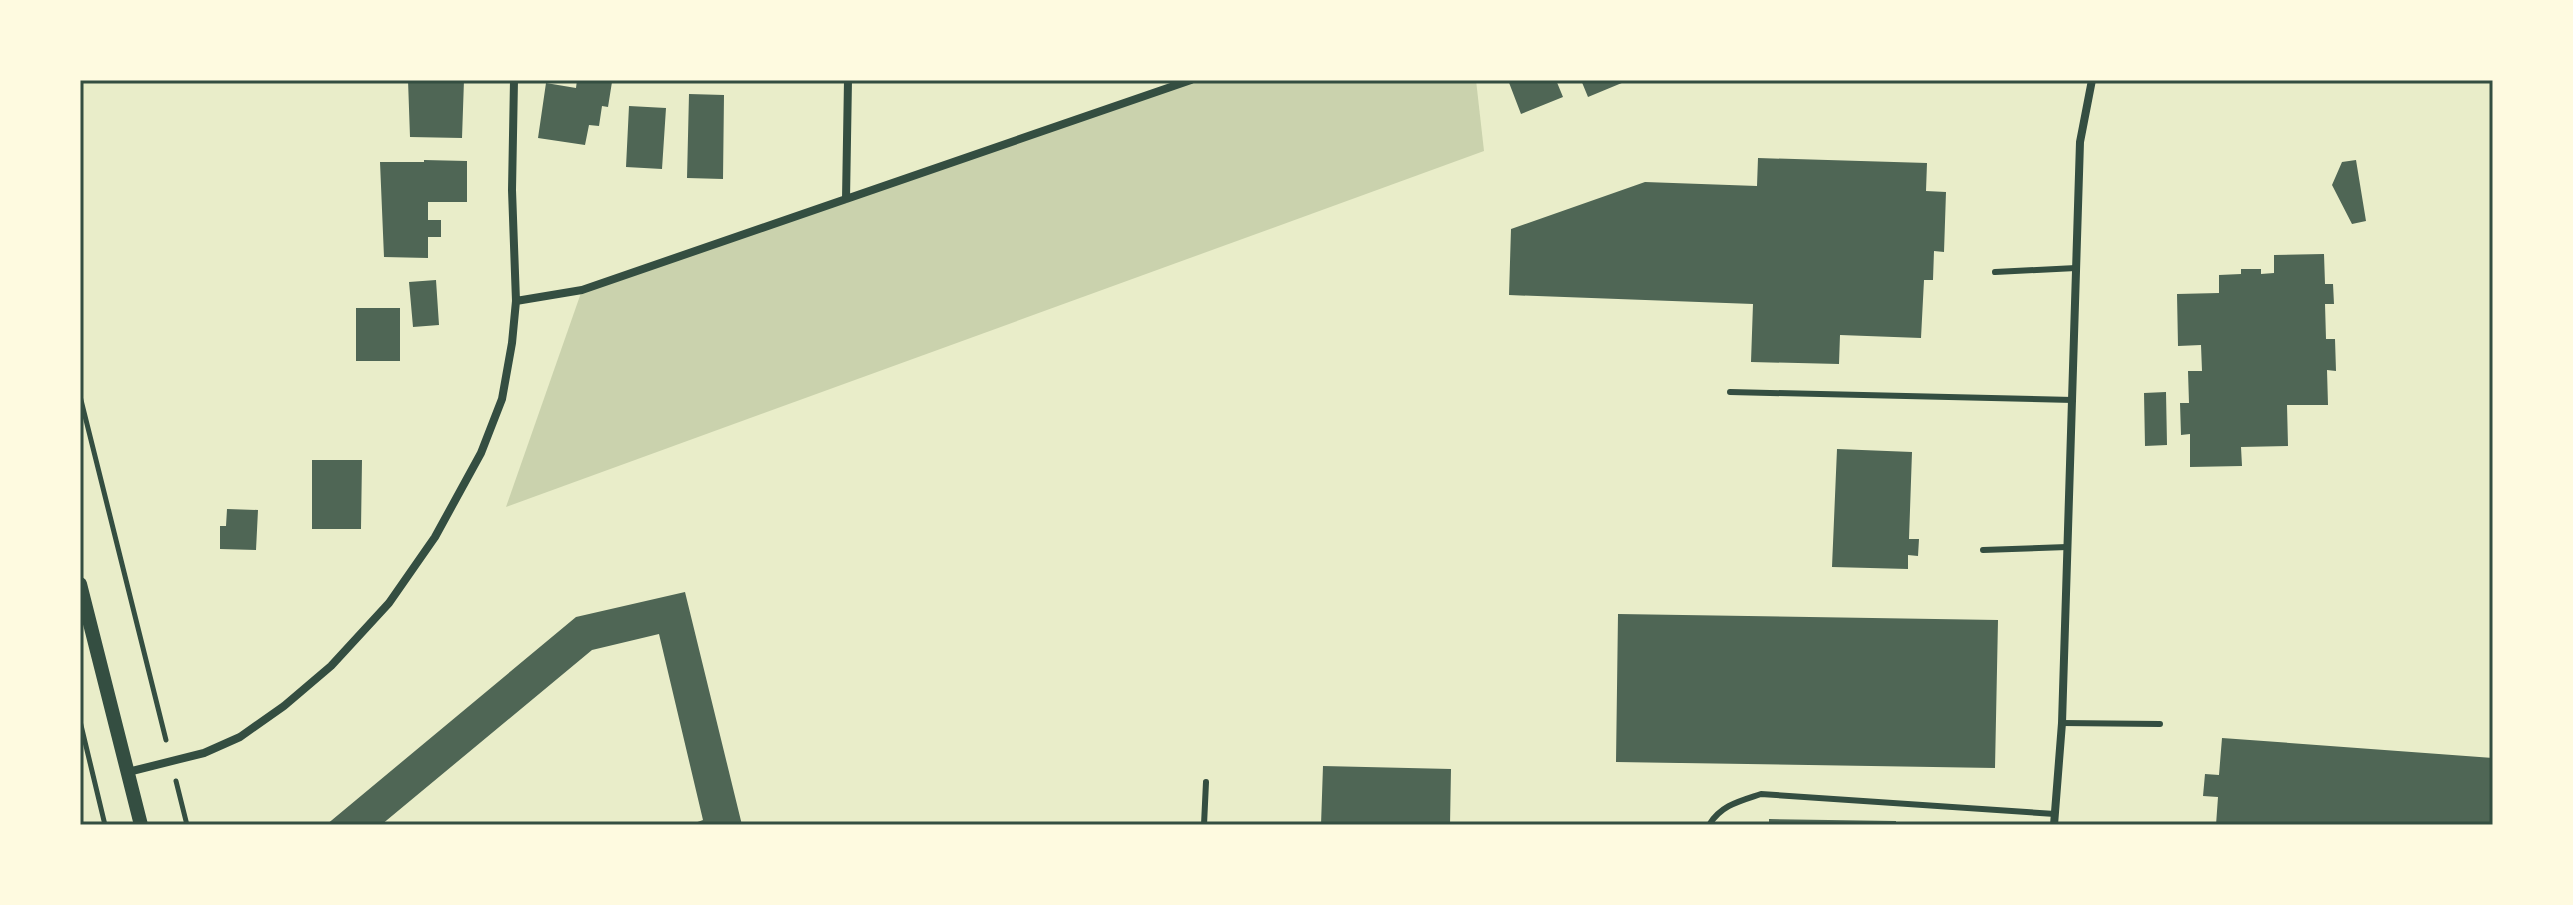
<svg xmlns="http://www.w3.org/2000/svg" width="2573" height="905" viewBox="0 0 2573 905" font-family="Quicksand,sans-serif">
  <rect width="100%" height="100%" fill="#e9edc9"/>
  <path fill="#cad2ad" d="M1191 80H1476L1484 151 506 507 582 290Z"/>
  <path fill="#4f6655" d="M408 80H464L462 138 410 137Z
    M577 80 612 82 608 107 602 106 599 126 589 125 585 145 538 138 546 83 576 88Z
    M1508 80H1556L1563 97 1521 114Z
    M1581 80H1629L1588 97Z
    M689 94 724 95 723 179 687 178Z
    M629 106 666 108 662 169 626 167Z
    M1758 158 1927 163 1926 191 1946 192 1944 252 1934 251 1933 280H1924L1921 338 1840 335 1839 364 1751 362 1753 304 1509 295 1511 229 1645 182 1757 186Z
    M424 160 467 161V202H428V220H441V237H428V258L384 257 380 162H424Z
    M2356 160 2366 221 2352 224 2332 185 2342 162Z
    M2324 254 2325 284H2333L2334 304H2325L2326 339H2335L2336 371 2327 370 2328 405H2287L2288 446 2241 447 2242 466 2190 467V434L2181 435 2180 403H2189L2188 371H2202L2201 345 2178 346 2177 294 2219 293V275L2241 274V269H2261V274L2274 273V255Z
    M436 280 439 325 413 327 409 282Z
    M356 308H400V361H356Z
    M2166 392 2167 445 2145 446 2144 393Z
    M1837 449 1912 452 1909 539H1919L1918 556 1908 555V569L1832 567Z
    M312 460H362L361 529H312Z
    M227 509 258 510 256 550 220 549V526H226Z
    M685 592 742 825H689L703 820 659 634 592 650 381 825H326L576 617Z
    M1618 614 1998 620 1995 768 1616 762Z
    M2222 738 2493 758V825H2216L2218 797 2203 796 2205 774 2219 775Z
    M1323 766 1451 769 1450 825H1321Z
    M1769 819 1896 821V825H1769Z"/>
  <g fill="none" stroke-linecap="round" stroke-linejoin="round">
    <path stroke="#344e41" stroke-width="5" d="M80 396 166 740
      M80 721 105 825
      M176 781 187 825"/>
    <path stroke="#344e41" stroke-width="6" d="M1995 272 2076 268
      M1730 392 2073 400
      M1983 550 2067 547
      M2062 723 2160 724
      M1204 825 1206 782
      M1709 825C1721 805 1740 801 1761 794L2055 814"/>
    <path stroke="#344e41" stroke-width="8" d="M846 199 848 80
      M516 301 582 290 1191 80
      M128 772 204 753 240 737 284 706 331 666 389 603 435 537 481 453 502 399 512 343 516 301 512 190 514 80
      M2054 825 2062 723 2080 142 2092 80"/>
    <path stroke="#344e41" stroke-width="14" d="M80 584 141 825"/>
  </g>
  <rect width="2573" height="905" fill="none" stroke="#fefae0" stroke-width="164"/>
  <rect x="82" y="82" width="2409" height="741" fill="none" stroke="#344e41" stroke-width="3"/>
</svg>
